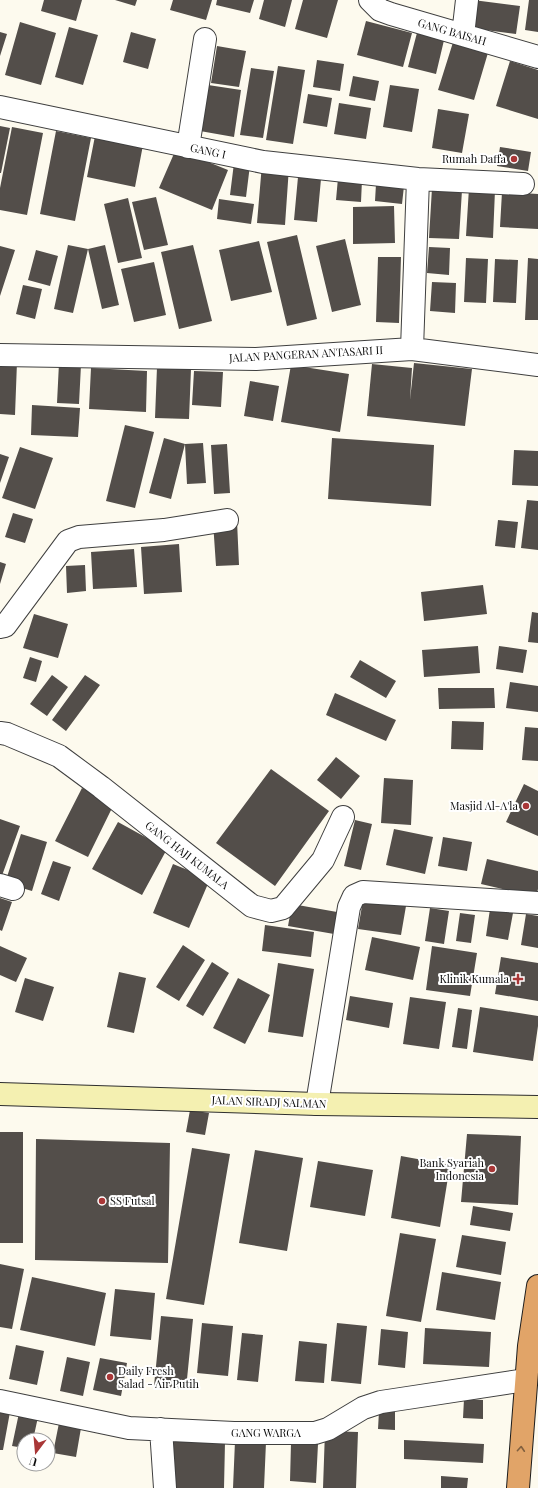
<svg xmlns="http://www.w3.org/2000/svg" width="538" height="1488" viewBox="0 0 538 1488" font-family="'Playfair Display',serif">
  <rect width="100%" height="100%" fill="#fdfaee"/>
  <path fill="#534e4a" d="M44 0H82L76 21 41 11Z
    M115 0H137L135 6Z
    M173 0H212L206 20 170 10Z
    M217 0H254L250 13 216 5Z
    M264 0H292L285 27 259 19Z
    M303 0H338L327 38 295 29Z
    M473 0 520 6 516 34 470 28Z
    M529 0H538V32L525 30Z
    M366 21 412 33 403 67 357 55Z
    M20 22 56 33 41 85 5 75Z
    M69 27 98 35 83 85 55 77Z
    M418 29 445 36 436 74 408 67Z
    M0 32 7 34 0 56Z
    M131 32 156 39 148 69 123 62Z
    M455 36 490 46 474 100 438 90Z
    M217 46 246 51 239 87 211 83Z
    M317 60 344 64 340 91 313 87Z
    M510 61 538 70V119L496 106Z
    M278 66 305 70 293 144 266 140Z
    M251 68 274 71 263 138 240 135Z
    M353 76 379 81 375 101 349 96Z
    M208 85 241 90 234 137 200 131Z
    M390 85 419 89 412 132 383 127Z
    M308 94 332 98 327 127 303 123Z
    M339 103 371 108 366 139 334 134Z
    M438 109 469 114 462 153 432 148Z
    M0 126 10 128 1 173H0Z
    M12 127 43 133 27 215 0 210V188Z
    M56 131 91 138 75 221 40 214Z
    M95 136 143 145 135 187 87 177Z
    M500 147 531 152 528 171 497 166Z
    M176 149 228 170 212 210 159 188Z
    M234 163 250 165 246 197 230 195Z
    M262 164 289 167 285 225 257 223Z
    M298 177 321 179 317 222 294 220Z
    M338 178 362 180 361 202 336 200Z
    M376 184 404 186 402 204 375 201Z
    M432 188 462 190 459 239 429 238Z
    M469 188 495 190 493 238 466 236Z
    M502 192 538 194V229L500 227Z
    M156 197 168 245 144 250 132 202Z
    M128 198 142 258 118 263 104 204Z
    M219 199 254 204 251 224 217 219Z
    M394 206 395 243 353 244V207Z
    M297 235 317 319 287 326 267 242Z
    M345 239 361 305 332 312 316 246Z
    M259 241 272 292 231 301 219 250Z
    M68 245 88 249 105 245 119 305 102 309 88 249 73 313 54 309Z
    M193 245 212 321 179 329 161 252Z
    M0 246 15 250 0 296Z
    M429 247 450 248 449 275 427 273Z
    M36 250 58 256 50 286 28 280Z
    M378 257H401L399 323 376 322Z
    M466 258 488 259 486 303 464 302Z
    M528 258 538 259V320H525Z
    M495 259 518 260 516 303 493 302Z
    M154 262 166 315 134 322 121 269Z
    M432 282 456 283 455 313 430 311Z
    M23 285 42 289 35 319 16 314Z
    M0 361 17 362 15 415 0 414Z
    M59 363 81 365 79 404 57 403Z
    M414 363 472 369 465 426 367 416 372 364 412 368 410 400Z
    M291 365 349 374 340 432 281 422Z
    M157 367 191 369 189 419 155 418Z
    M91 368 147 371 146 412 89 409Z
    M194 371 223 372 221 407 192 405Z
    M250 381 279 386 273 421 244 416Z
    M32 405 80 408 78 437 31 435Z
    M125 425 154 432 135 508 106 501Z
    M164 438 185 444 171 499 149 493Z
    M332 438 434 445 431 506 328 499Z
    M203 443 206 483 187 484 185 444Z
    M227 444 230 493 214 494 211 445Z
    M20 447 53 458 35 509 2 498Z
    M514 450 538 451V486L512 485Z
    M0 454 9 457 0 483Z
    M527 500 538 501V550L521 548Z
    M13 513 33 519 25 543 5 537Z
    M498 520 518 522 515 548 495 546Z
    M237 521 239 565 216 566 213 522Z
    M179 544 182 592 144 594 141 547Z
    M134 549 137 587 93 589 91 552Z
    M0 562 6 564 0 584Z
    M85 565 86 591 67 593 66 566Z
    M483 585 487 614 424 621 421 592Z
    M532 612 538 613V643L528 642Z
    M34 614 68 624 58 658 23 648Z
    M478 646 480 673 424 677 422 650Z
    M499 646 527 650 523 673 496 669Z
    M30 657 42 661 36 682 23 678Z
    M360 660 396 681 386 698 350 677Z
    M52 675 68 687 47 716 30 704Z
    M85 675 100 685 66 731 52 720Z
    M510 682 538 686V712L506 708Z
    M438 688H494L495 708 439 709Z
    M335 693 396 720 386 741 326 715Z
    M452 721 484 722 483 750 451 749Z
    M525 727 538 728V761L522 760Z
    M336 757 360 776 341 799 317 780Z
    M271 769 329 811 275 886 216 843Z
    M384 778 413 780 411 825 381 823Z
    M524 784 538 791V836L506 822Z
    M82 788 114 804 88 857 55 841Z
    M0 819 20 826 0 881Z
    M355 820 372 824 361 870 344 866Z
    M118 822 167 849 142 895 92 869Z
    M394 829 433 837 425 874 386 865Z
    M21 834 47 842 32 891 5 883Z
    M443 837 472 842 467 871 438 866Z
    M487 859 538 871V889L536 897 481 884Z
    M53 861 71 867 59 901 41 894Z
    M173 864 210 879 189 928 153 913Z
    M0 898 12 902 2 931 0 930Z
    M363 900 406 906 401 935 358 929Z
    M292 904 337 912 334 934 288 926Z
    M430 908 449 911 444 944 425 941Z
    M490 909 513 913 508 940 486 936Z
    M460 913 475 915 471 943 456 941Z
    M526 914 538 916V948L521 945Z
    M265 925 314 932 311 957 262 951Z
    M372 937 420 947 413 980 365 970Z
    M183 945 205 960 179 1001 156 987Z
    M0 946 27 958 16 982 0 975Z
    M432 946 477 953 470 996 426 990Z
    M501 957 538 963V1001L495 994Z
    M212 962 229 973 203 1016 186 1006Z
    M278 963 314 969 303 1037 268 1032Z
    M119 972 146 978 134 1033 107 1027Z
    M25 978 54 987 43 1021 15 1012Z
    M238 978 270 995 245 1044 213 1028Z
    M350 996 393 1003 389 1028 346 1020Z
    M410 997 446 1002 439 1049 403 1044Z
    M480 1007 538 1016V1026L533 1061 473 1052Z
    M458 1008 472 1010 467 1049 452 1047Z
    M190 1110 209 1113 205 1135 186 1132Z
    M0 1132H23V1243H0Z
    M467 1134 521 1136 518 1205 461 1202Z
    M36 1139 170 1143 168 1263 35 1260Z
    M192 1148 230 1154 204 1305 166 1299Z
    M255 1150 303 1158 287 1251 239 1243Z
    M401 1156 450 1165 440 1227 391 1218Z
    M318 1161 373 1170 365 1216 310 1207Z
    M473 1206 513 1213 510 1231 470 1225Z
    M400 1233 436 1239 421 1322 386 1316Z
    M462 1235 506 1242 501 1275 456 1267Z
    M0 1264 24 1269 12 1329 0 1327Z
    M442 1272 501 1282 495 1320 436 1310Z
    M32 1277 106 1293 95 1346 20 1330Z
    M115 1289 155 1293 151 1340 110 1336Z
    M161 1316 193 1319 186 1389 154 1386Z
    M202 1323 233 1326 228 1376 197 1373Z
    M337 1323 367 1326 361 1384 331 1381Z
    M425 1328 491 1332 489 1367 423 1364Z
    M381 1329 408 1332 405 1368 378 1365Z
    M242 1333 263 1335 258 1382 237 1380Z
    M299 1341 327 1344 324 1383 295 1381Z
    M16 1345 44 1351 37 1385 9 1379Z
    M67 1357 90 1362 83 1396 60 1391Z
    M100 1358 127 1363 121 1396 93 1390Z
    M464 1399 483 1400V1419L463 1418Z
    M0 1410 10 1412 3 1450H0Z
    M379 1411H395V1430L378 1429Z
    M19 1413 38 1417 33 1440H24V1448L12 1446Z
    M59 1423 81 1428 76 1457 53 1453Z
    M325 1431 358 1432 356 1488H323Z
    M404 1440 484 1444 483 1463 404 1459Z
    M168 1441 225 1442 224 1488H167Z
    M235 1441 266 1442 264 1488H233Z
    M291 1443 318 1444 316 1483 290 1481Z
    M441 1476 468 1478 467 1488H441Z"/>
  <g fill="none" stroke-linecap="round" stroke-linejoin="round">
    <defs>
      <path id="street" d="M370 0 380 10 391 14 538 57
        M463 35 467 0
        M0 107 263 162 418 179 523 184
        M188 147 205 39
        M412 349 418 179
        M0 355 256 359 412 349 538 365
        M0 627 5 626 68 541 79 537 164 530 227 520
        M0 733 7 734 59 756 101 787 252 906 271 911 283 908 323 860 343 817
        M0 885 13 889
        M317 1104 349 907 354 896 363 892 538 903
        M0 1401 129 1428 234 1433H315L328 1429 363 1408 381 1402 526 1380
        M161 1429 165 1488"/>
      <path id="secondary" d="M0 1094 317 1104 538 1107"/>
      <path id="highway" d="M518 1488 529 1346 538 1286"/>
    </defs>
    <use href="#street" stroke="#3f3f3f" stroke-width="24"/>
    <use href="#secondary" stroke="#2e2e2e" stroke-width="24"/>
    <use href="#highway" stroke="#1d1d1d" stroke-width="24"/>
    <use href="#street" stroke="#fff" stroke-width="22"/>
    <use href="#secondary" stroke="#f4f0b1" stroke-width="22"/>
    <use href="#highway" stroke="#e1a468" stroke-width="22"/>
  </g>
  <defs><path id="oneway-chevron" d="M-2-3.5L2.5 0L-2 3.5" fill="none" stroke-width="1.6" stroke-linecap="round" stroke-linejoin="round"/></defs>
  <use stroke="#81603f" href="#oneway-chevron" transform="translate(521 1449) rotate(-86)"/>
  <g fill="#a93737" stroke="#fff" stroke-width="1.5">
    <circle cx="514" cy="159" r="4"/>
    <circle cx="526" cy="806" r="4"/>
    <path d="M516 973h4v4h4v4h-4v4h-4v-4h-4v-4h4z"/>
    <circle cx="492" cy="1169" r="4"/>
    <circle cx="102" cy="1201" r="4"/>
    <circle cx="110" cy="1377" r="4"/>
  </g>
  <g text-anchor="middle" stroke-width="4" stroke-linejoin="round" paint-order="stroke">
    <g font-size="11" fill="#0c0c0c" stroke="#fff">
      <text transform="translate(452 32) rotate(16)" y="4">GANG BAISAH</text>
      <text transform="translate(208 151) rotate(12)" y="4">GANG I</text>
      <text transform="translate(306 354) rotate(-3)" y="4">JALAN PANGERAN ANTASARI II</text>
      <text transform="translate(187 855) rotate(38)" y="4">GANG HAJI KUMALA</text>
      <text transform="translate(269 1102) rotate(2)" y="4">JALAN SIRADJ SALMAN</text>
      <text x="266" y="1437">GANG WARGA</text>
    </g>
    <g font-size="11" fill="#0c0c0c" stroke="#fff" text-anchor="end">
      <text x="506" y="163">Rumah Daffa</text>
      <text x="518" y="810">Masjid Al-A'la</text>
      <text x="509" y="983">Klinik Kumala</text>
      <text x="484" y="1167">Bank Syariah<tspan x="484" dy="13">Indonesia</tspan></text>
      <text x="110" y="1205" text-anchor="start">SS Futsal</text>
      <text x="118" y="1375" text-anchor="start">Daily Fresh<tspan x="118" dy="13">Salad - Air Putih</tspan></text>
    </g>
  </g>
  <g transform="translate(36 1452) rotate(196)"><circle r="19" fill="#ffffff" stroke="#9e9e9e"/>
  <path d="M0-3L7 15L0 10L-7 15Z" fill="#a93737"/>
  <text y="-6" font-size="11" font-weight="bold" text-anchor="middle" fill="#0c0c0c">U</text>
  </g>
</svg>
